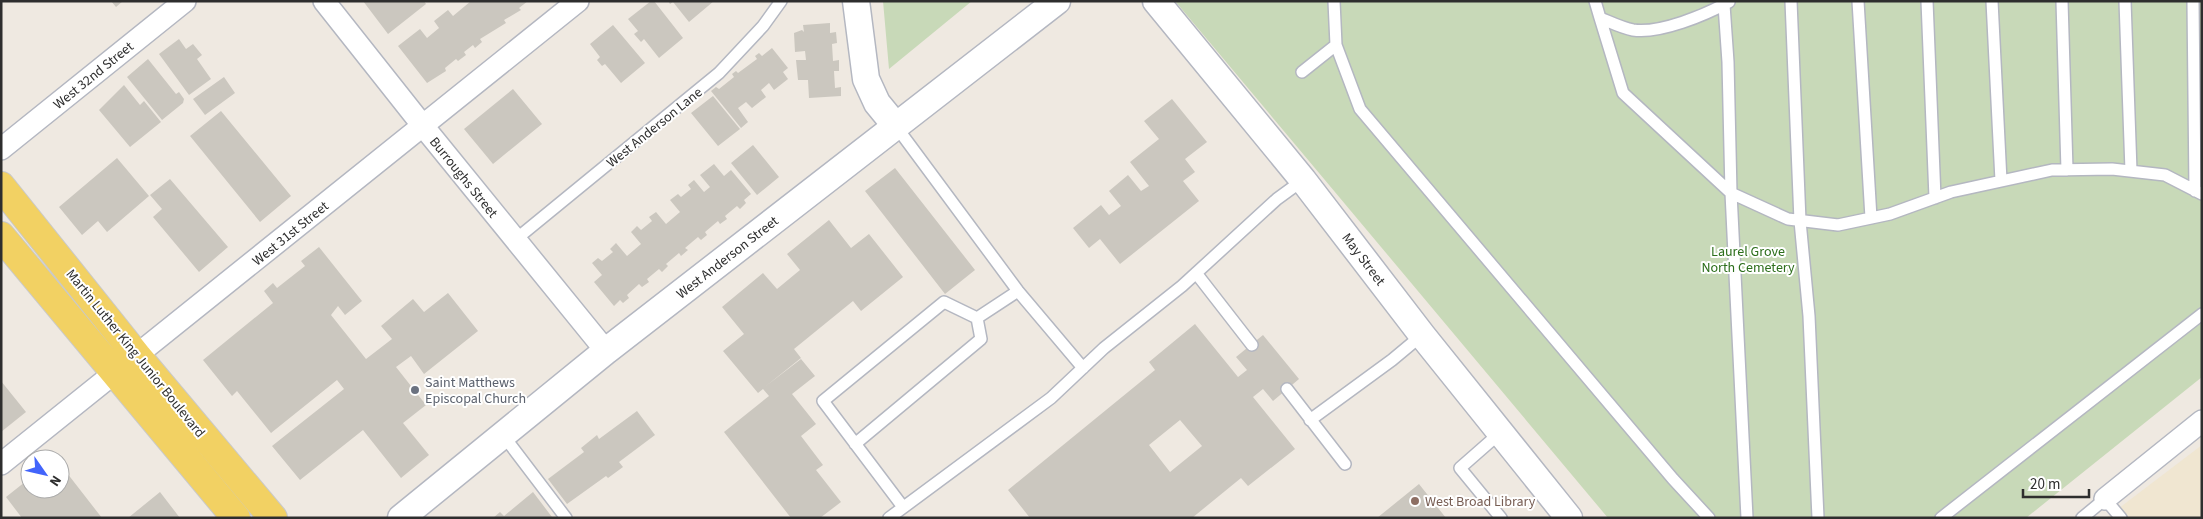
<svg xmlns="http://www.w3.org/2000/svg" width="2203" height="519" viewBox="0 0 2203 519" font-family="'Source Sans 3',sans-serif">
  <rect width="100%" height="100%" fill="#efe9e1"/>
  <path fill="#f0e6d1" d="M2202 445V518H2106Z"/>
  <path fill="#c8d9b8" d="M883 1H972L889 69Z
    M1175 1H2202V377L2026 518H1608Z"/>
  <path fill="#cbc7bf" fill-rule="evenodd" d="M111 1H123L116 7Z
    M363 1H424L426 4 388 34Z
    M471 1H528L519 8 521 10 504 20 506 23 480 39 482 42 475 48 473 45 464 52 466 55 458 61 456 59 445 68 446 71 427 83 398 46 420 29 427 38 439 28 434 21 448 10 453 16Z
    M651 1H654L683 38 659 58 644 39 641 42 634 34 638 31 628 19Z
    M668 1H714L689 22 673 2 670 4Z
    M830 23V33L836 32 837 43 832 44 833 61 839 60V71H834L835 88 841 87V96L809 98 808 80H798L796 60H806L805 51 795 52 794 33 802 30 804 32 803 25Z
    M613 25 645 63 621 83 605 64 602 66 597 60 600 57 590 44Z
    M179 39 186 49 193 44 202 55 197 59 211 79 189 95 159 54Z
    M772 48 788 68 783 72 788 79 774 90 769 83 761 90 766 97 752 108 746 102 738 108 748 122 741 128 711 91 716 87 719 89 734 77 732 74 736 71 738 73 757 59 755 56 759 53 762 56Z
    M148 59 176 94 179 92 184 99 183 103 162 120 127 77Z
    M224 77 235 93 205 115 193 99Z
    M124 85 140 105 144 101 161 122 130 147 99 110Z
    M513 89 542 124 493 164 464 129Z
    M713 96 740 129 718 146 691 113Z
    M1172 99 1207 142 1185 159 1195 172 1183 181 1199 201 1120 264 1100 239 1089 248 1073 228 1101 205 1109 215 1121 206 1109 191 1128 175 1141 191 1149 186 1130 162 1159 139 1144 121Z
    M221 111 291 196 260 222 190 136Z
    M753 145 779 177 757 195 731 163Z
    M117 158 149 196 107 232 98 221 82 235 59 207Z
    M714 164 724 176 731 170 751 194 744 200 746 203 740 209 737 206 725 216 727 219 720 224 718 221 705 232 707 235 701 240 698 237 685 248 688 250 681 256 679 253 666 264 668 266 662 272 659 269 647 279 649 282 642 287 639 284 627 295 629 298 623 303 620 300 614 306 594 282 602 275 592 263 598 258 602 261 613 252 610 249 616 243 627 256 641 244 631 232 637 226 641 230 652 221 649 217 656 212 666 224 680 212 670 200 678 194 681 197 691 189 688 185 694 180 704 192 710 187 700 175Z
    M895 168 975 270 945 294 865 191Z
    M170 179 228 247 199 272 153 217 162 209 150 195Z
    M829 220 851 248 869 234 903 277 861 311 853 301 794 349 801 358 766 386 801 359 815 376 792 394 816 424 801 436 823 465 816 470 841 502 820 518H791L724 432 769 396 763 389 758 393 723 351 744 334 722 307 763 273 777 289 800 270 787 254Z
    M319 247 362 301 345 315 338 306 331 315 366 359 392 339 381 326 413 299 424 312 448 293 478 331 424 374 411 356 396 367 426 405 403 423 429 455 401 478 363 430 300 480 272 446 344 389 337 380 271 433 237 391 232 396 203 360 273 303 264 291 273 283 277 288 305 266 301 261Z
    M1195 324 1238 377 1247 370 1236 357 1263 335 1299 379 1273 401 1263 389 1253 397 1295 449 1248 486 1241 478 1192 518H1030L1008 490 1155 370 1149 362ZM1180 420 1202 446 1170 472 1149 445Z
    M1 381 26 412 1 432Z
    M637 411 655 435 619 462 623 467 608 478 606 476 567 504 548 479 584 452 581 448 597 435 599 439Z
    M60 464 102 518H22L6 497 30 478V489H60Z
    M1419 484 1446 518H1377Z
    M160 492 180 518H128Z
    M533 492 552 517 551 518H493L500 512 504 516Z"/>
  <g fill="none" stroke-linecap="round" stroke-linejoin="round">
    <defs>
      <path id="service" d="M1334 1 1336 45 1360 109 1673 479 1709 518
        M1595 1 1600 18C1610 22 1622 28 1633 30 1660 34 1705 15 1729 2
        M1791 1 1800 221 1809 316 1818 518
        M1858 1 1871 218
        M1927 1 1935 198
        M1992 1 2001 181
        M2062 1 2067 170
        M2125 1 2131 171
        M2193 1 2195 191
        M1724 5 1728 62 1731 193 1747 518
        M1600 18 1623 93 1731 193 1788 219 1838 225 1890 214 1951 192 2052 170 2112 169 2165 175 2202 194
        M1302 72 1336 45
        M895 125 1018 291 1083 368
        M515 240 719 73 763 26 781 1
        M1196 273 1252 345
        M977 318 1018 291
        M1287 389 1345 464
        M1310 420 1392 360 1422 335
        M503 435 566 518
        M855 444 981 339 977 318 944 302 823 401 903 507
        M889 518 1051 398 1104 348 1182 286 1277 199 1303 180
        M1501 518 1460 468 1501 432
        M1941 518 2202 314
        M2082 518 2105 499 2121 518"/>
      <path id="minor" d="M324 1 423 126 606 351
        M1 149 185 1
        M1 464 578 1
        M2105 499 2202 421"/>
      <path id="tertiary" d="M856 1 866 79 877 103 895 125
        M1156 1 1303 180 1422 335 1569 518
        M401 518 606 351 1057 1"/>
      <path id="primary" d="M1 186 137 356 273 518
        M1 236 236 518"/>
    </defs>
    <use href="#service" stroke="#b4b7c1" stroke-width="14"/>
    <use href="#minor" stroke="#b4b7c1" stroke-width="24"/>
    <use href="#tertiary" stroke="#b4b7c1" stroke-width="29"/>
    <use href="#primary" stroke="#c9c9c9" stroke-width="30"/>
    <use href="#service" stroke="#fff" stroke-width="11"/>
    <use href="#minor" stroke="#fff" stroke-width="21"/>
    <use href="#tertiary" stroke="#fff" stroke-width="26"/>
    <use href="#primary" stroke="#f2d163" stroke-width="28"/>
  </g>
  <circle fill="#6b7280" stroke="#fff" stroke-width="2" cx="415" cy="390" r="5"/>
  <circle fill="#8d6e63" stroke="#fff" stroke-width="2" cx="1415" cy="501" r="5"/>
  <g text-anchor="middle" stroke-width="4" stroke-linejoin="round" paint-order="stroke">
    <g font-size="14" fill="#2e2e2e" stroke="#fff">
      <text transform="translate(93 75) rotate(-39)" y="5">West 32nd Street</text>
      <text transform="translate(654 127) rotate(-39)" y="5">West Anderson Lane</text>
      <text transform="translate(464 177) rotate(51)" y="5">Burroughs Street</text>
      <text transform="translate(290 233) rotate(-39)" y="5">West 31st Street</text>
      <text transform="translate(727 257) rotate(-38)" y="5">West Anderson Street</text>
      <text transform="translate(1364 259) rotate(53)" y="5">May Street</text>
      <text transform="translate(136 353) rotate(51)" y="5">Martin Luther King Junior Boulevard</text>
    </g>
    <g font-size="14" fill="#2c6e1b" stroke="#fff">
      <text x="1748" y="256">Laurel Grove<tspan x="1748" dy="16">North Cemetery</tspan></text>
    </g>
    <g font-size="14" fill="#5b616d" stroke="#fff" text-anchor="start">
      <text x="425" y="387">Saint Matthews<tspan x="425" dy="16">Episcopal Church</tspan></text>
    </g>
    <g font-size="14" fill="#785e54" stroke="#fff" text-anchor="start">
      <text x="1425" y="506">West Broad Library</text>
    </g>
  </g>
  <rect width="2203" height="519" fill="none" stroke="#2e2e2e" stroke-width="5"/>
  <g transform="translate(45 474) rotate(124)"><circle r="24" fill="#ffffff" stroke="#ababab"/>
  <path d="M0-4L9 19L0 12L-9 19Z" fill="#4264fb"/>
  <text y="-8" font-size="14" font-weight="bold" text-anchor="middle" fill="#2e2e2e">N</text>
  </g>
  <path d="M2023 489v8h66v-8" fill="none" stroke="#2e2e2e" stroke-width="2.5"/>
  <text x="2030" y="489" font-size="15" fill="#2e2e2e" stroke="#ffffff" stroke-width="4" paint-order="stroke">20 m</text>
</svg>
